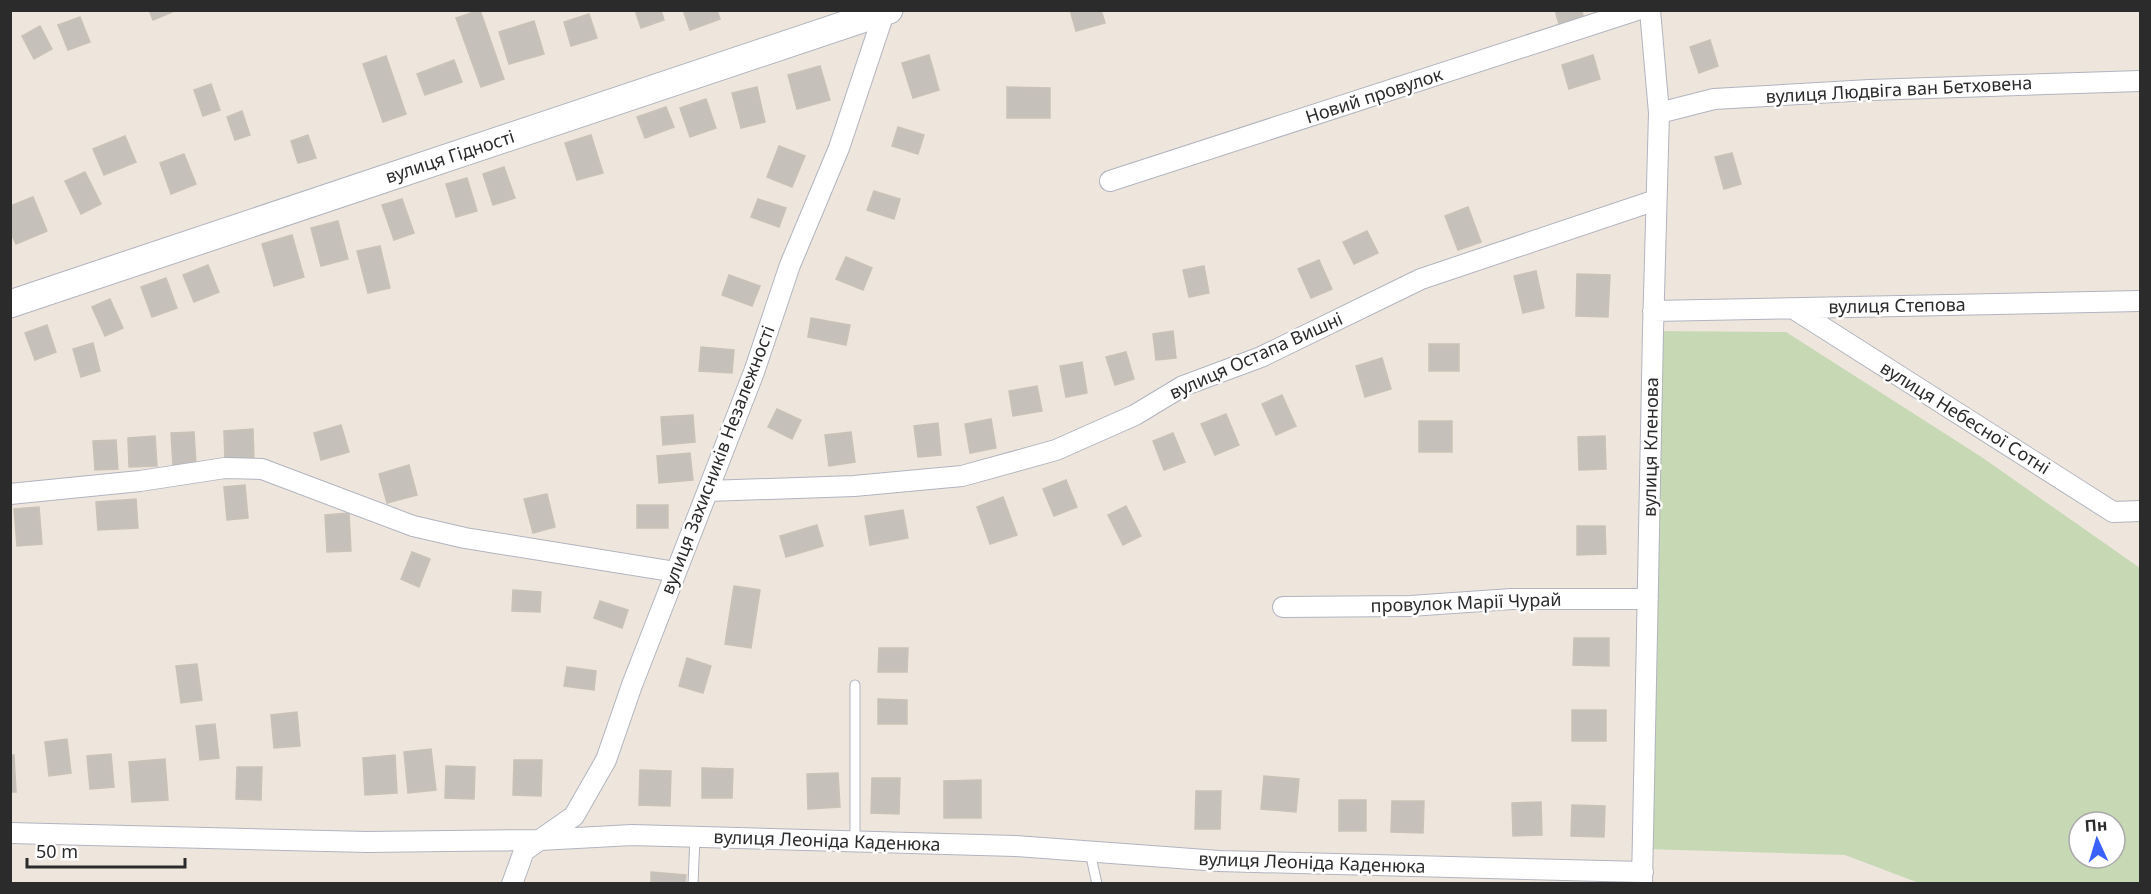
<svg xmlns="http://www.w3.org/2000/svg" width="2151" height="894" viewBox="0 0 2151 894" font-family="'Noto Sans',sans-serif">
  <rect width="100%" height="100%" fill="#eee6dd"/>
  <path fill="#c6d8b4" fill-rule="evenodd" d="M1653 331 1786 332 1980 456 2140 568V883H1919L1845 855 1644 849ZM2079 822H2115V858H2079Z"/>
  <path fill="#c6c0ba" stroke="#c9c2b7" stroke-width="1.5" d="M149 10H171L172 12 153 20Z
    M480 10 504 79 481 87 456 18Z
    M635 10H661L664 20 641 28Z
    M683 10H717L720 19 690 30Z
    M1070 10H1101L1105 23 1076 31Z
    M1555 10H1582L1583 16 1559 24Z
    M589 14 597 38 571 46 564 22Z
    M80 17 90 42 68 50 58 25Z
    M534 21 544 54 509 64 499 32Z
    M40 26 52 49 34 59 22 36Z
    M1710 40 1718 66 1699 73 1690 47Z
    M929 55 939 90 913 98 902 63Z
    M1593 55 1600 79 1569 89 1562 65Z
    M386 56 406 114 383 122 363 64Z
    M454 60 462 82 425 95 417 74Z
    M820 66 830 100 797 109 788 75Z
    M211 84 220 110 203 116 194 90Z
    M757 87 765 122 741 128 732 93Z
    M1007 87 1050 88V118H1007Z
    M706 99 716 128 690 137 680 108Z
    M666 107 674 127 645 138 637 117Z
    M242 111 250 135 235 140 227 117Z
    M898 127 924 135 918 154 892 146Z
    M308 135 316 158 298 163 291 141Z
    M591 135 603 173 577 180 565 143Z
    M125 136 136 162 104 175 93 149Z
    M779 146 805 156 792 187 767 177Z
    M1732 153 1741 184 1724 189 1715 157Z
    M184 154 196 184 171 194 160 163Z
    M504 167 515 198 493 205 483 174Z
    M85 172 101 204 81 214 65 181Z
    M467 178 477 211 456 217 446 184Z
    M874 191 900 199 894 219 867 210Z
    M33 197 47 231 16 244 10 231V206Z
    M402 199 414 233 394 240 382 205Z
    M758 199 786 208 779 227 751 217Z
    M1468 207 1481 242 1458 250 1445 216Z
    M338 221 348 259 321 266 311 228Z
    M1367 231 1378 253 1354 264 1343 242Z
    M292 235 304 277 274 286 262 244Z
    M380 246 390 288 368 293 357 251Z
    M846 257 872 268 863 290 836 279Z
    M1319 260 1332 289 1311 298 1298 269Z
    M208 265 219 292 194 302 183 275Z
    M1204 266 1209 293 1189 297 1183 270Z
    M1536 271 1544 308 1523 313 1514 276Z
    M1577 274 1610 275 1608 317 1576 316Z
    M729 275 760 286 752 306 722 295Z
    M166 278 177 308 152 317 141 287Z
    M110 299 123 328 105 336 92 307Z
    M811 318 850 325 846 345 808 337Z
    M47 325 56 352 35 360 25 333Z
    M1173 331 1176 358 1156 360 1153 334Z
    M93 343 100 371 81 377 73 349Z
    M1429 344H1459V371H1429Z
    M701 347 734 350 732 373 699 371Z
    M1126 352 1134 379 1115 385 1106 357Z
    M1382 358 1391 389 1365 397 1356 366Z
    M1082 362 1087 393 1066 397 1060 366Z
    M1037 386 1042 411 1013 416 1009 391Z
    M1282 395 1296 426 1276 435 1262 404Z
    M777 409 801 420 792 439 768 427Z
    M1226 414 1239 445 1215 455 1201 424Z
    M693 415 695 442 663 445 661 417Z
    M991 419 996 448 970 453 965 424Z
    M1419 421H1452V452H1419Z
    M938 423 941 455 918 457 914 426Z
    M341 425 349 452 321 460 314 433Z
    M253 429 254 460 225 461 224 431Z
    M194 432 196 464 173 466 171 433Z
    M851 432 855 462 829 466 825 435Z
    M1173 433 1185 462 1164 470 1153 441Z
    M155 436 157 466 129 467 128 438Z
    M1605 436 1606 469 1579 470 1578 437Z
    M116 440 118 469 95 470 93 441Z
    M690 453 693 480 659 483 657 456Z
    M409 465 417 495 387 503 379 474Z
    M1066 480 1077 507 1054 516 1043 489Z
    M245 485 248 518 227 520 224 487Z
    M547 494 555 527 533 533 524 499Z
    M1003 497 1017 535 990 544 977 507Z
    M136 499 138 528 98 530 96 502Z
    M637 505H668V528H637Z
    M1126 506 1141 536 1123 545 1108 515Z
    M39 507 42 544 17 546 14 509Z
    M903 510 908 538 870 545 865 516Z
    M349 513 351 551 327 552 325 515Z
    M817 525 823 546 786 557 780 536Z
    M1577 526H1605L1606 554 1577 555Z
    M412 552 430 559 419 587 401 579Z
    M734 586 760 590 751 648 725 644Z
    M513 590 541 592 540 612 512 611Z
    M600 601 628 610 622 628 594 618Z
    M1574 638H1609V666L1573 665Z
    M879 648H908L907 672H878Z
    M687 658 711 666 703 693 679 686Z
    M197 664 202 700 181 703 176 666Z
    M567 667 596 671 594 690 564 686Z
    M878 699 907 700V724H878Z
    M1572 710H1606V741H1572Z
    M297 712 300 746 274 748 271 715Z
    M215 724 219 758 200 760 196 726Z
    M67 739 71 773 49 776 45 742Z
    M431 749 436 790 408 793 404 752Z
    M111 754 114 787 90 789 87 756Z
    M10 755H14L16 792H10Z
    M395 755 397 793 365 795 363 758Z
    M165 759 168 800 132 802 129 762Z
    M514 760H542L541 796 513 795Z
    M446 766 475 767 474 799 445 798Z
    M237 767H262L261 800 236 799Z
    M702 768 733 769 732 798H702Z
    M640 770 671 771 670 806 639 805Z
    M838 773 840 807 808 809 807 774Z
    M1264 776 1299 779 1296 812 1261 809Z
    M872 778H900L899 814 871 813Z
    M981 780V818H944V781Z
    M1196 791H1221L1220 829H1195Z
    M1339 800H1366V831H1339Z
    M1392 801H1424L1423 833 1391 832Z
    M1541 802 1542 835 1513 836 1512 803Z
    M1572 805 1605 806 1604 837 1571 836Z
    M651 872 686 875 685 884H651Z"/>
  <g fill="none" stroke-linecap="round" stroke-linejoin="round">
    <defs>
      <path id="lane" d="M855 685V842
        M1090 852 1097 884
        M693 884 695 837"/>
      <path id="street" d="M1659 113 1714 99 1870 90 2140 81
        M1110 181 1637 10
        M1794 309 2113 512 2140 511
        M1653 311 2140 301
        M708 491 854 486 962 476 1056 450 1135 415 1183 386 1261 357 1421 279 1656 200
        M10 494 140 481 225 468 262 469 413 526 465 538 676 572
        M1283 607 1410 606 1512 599H1648
        M10 833 367 842 540 840 632 835 1015 846 1219 861 1643 872
        M1642 883 1653 331 1659 113 1650 10
        M512 884 524 851 574 816 606 760 632 685 754 372 790 265 839 148 885 10"/>
      <path id="secondary" d="M10 304 889 10"/>
    </defs>
    <use href="#lane" stroke="#b1b4bf" stroke-width="11"/>
    <use href="#street" stroke="#b1b4bf" stroke-width="22"/>
    <use href="#secondary" stroke="#b1b4bf" stroke-width="29"/>
    <use href="#lane" stroke="#fff" stroke-width="9"/>
    <use href="#street" stroke="#fff" stroke-width="20"/>
    <use href="#secondary" stroke="#fff" stroke-width="27"/>
  </g>
  <g text-anchor="middle" stroke-width="5" stroke-linejoin="round" paint-order="stroke">
    <g font-size="18" fill="#2b2b2b" stroke="#fff">
      <text transform="translate(1899 90) rotate(-3)" y="6">вулиця Людвіга ван Бетховена</text>
      <text transform="translate(1374 96) rotate(-18)" y="6">Новий провулок</text>
      <text transform="translate(450 157) rotate(-18)" y="6">вулиця Гідності</text>
      <text transform="translate(1897 306) rotate(-1)" y="6">вулиця Степова</text>
      <text transform="translate(1256 356) rotate(-24)" y="6">вулиця Остапа Вишні</text>
      <text transform="translate(1965 418) rotate(32)" y="6">вулиця Небесної Сотні</text>
      <text transform="translate(1651 447) rotate(-89)" y="6">вулиця Кленова</text>
      <text transform="translate(718 460) rotate(-69)" y="6">вулиця Захисників Незалежності</text>
      <text transform="translate(1466 603) rotate(-2)" y="6">провулок Марії Чурай</text>
      <text transform="translate(827 841) rotate(2)" y="6">вулиця Леоніда Каденюка</text>
      <text transform="translate(1312 863) rotate(2)" y="6">вулиця Леоніда Каденюка</text>
    </g>
  </g>
  <rect width="2151" height="894" fill="none" stroke="#2b2b2b" stroke-width="24"/>
  <g transform="translate(2097 840) rotate(356)"><circle r="28" fill="#ffffff" stroke="#aaaaaa" stroke-width="1.5"/>
  <path d="M0-4.5L10 22L0 15L-10 22Z" fill="#3a61fe"/>
  <text y="-9" font-size="16" font-weight="bold" text-anchor="middle" fill="#2b2b2b">Пн</text>
  </g>
  <path d="M27 858v9h158v-9" fill="none" stroke="#2b2b2b" stroke-width="3"/>
  <text x="36" y="858" font-size="18" fill="#2b2b2b" stroke="#ffffff" stroke-width="4.5" paint-order="stroke">50 m</text>
</svg>
